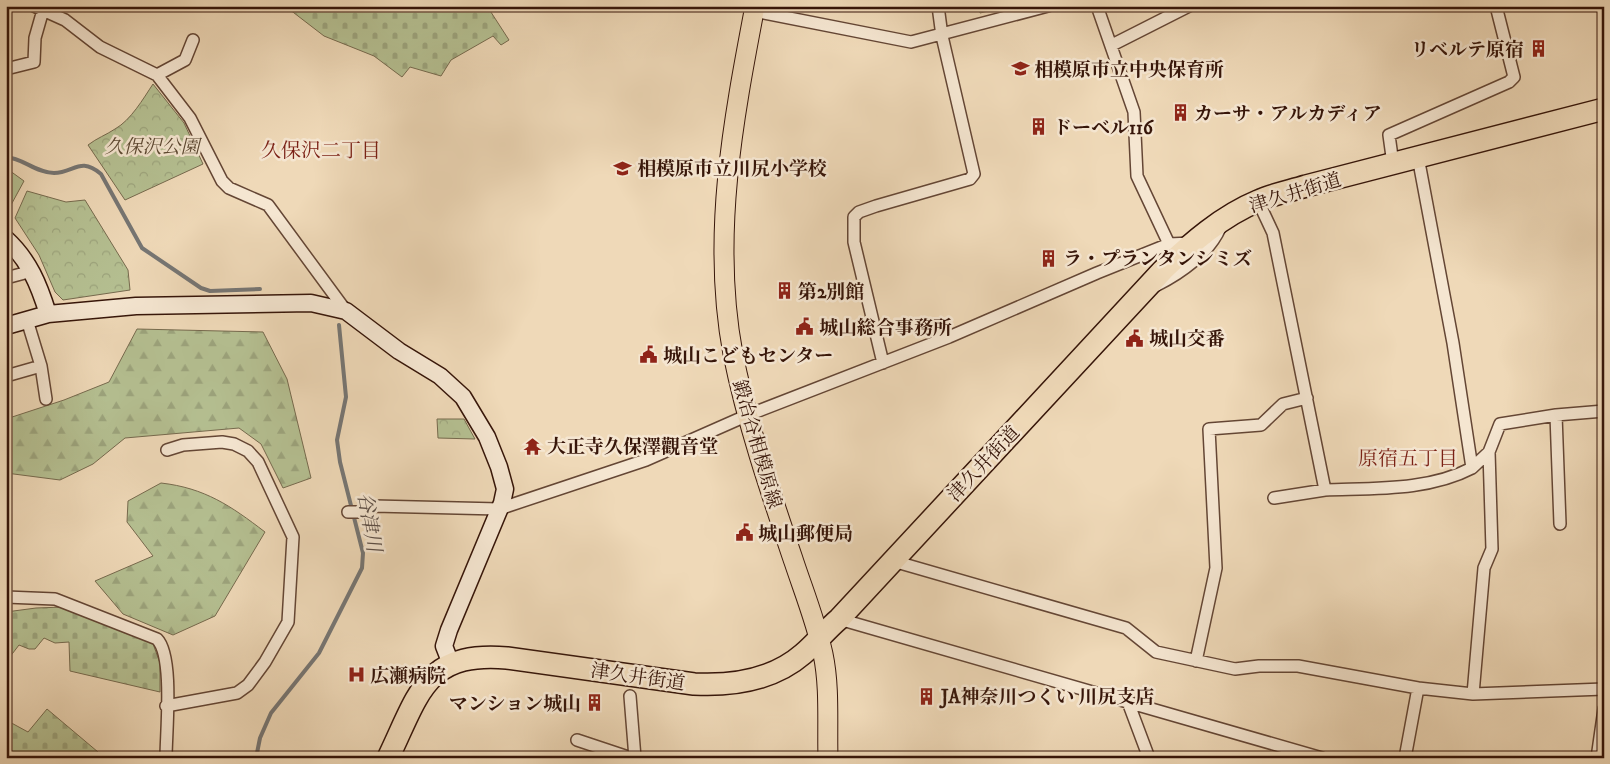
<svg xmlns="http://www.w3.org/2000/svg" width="1610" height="764" viewBox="0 0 1610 764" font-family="'IM FELL DW Pica','Noto Serif JP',serif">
  <defs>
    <pattern id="forest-firs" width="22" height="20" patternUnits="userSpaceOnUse" patternTransform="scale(1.25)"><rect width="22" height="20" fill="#b5c092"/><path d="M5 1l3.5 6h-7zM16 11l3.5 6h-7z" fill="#9ca47d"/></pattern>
    <pattern id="cemetery-stones" width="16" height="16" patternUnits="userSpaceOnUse" patternTransform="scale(1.25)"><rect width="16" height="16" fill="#b5c092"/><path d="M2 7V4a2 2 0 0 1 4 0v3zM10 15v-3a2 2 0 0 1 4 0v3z" fill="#9ca47d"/></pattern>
    <pattern id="park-crowns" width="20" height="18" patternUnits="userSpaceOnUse" patternTransform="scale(1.25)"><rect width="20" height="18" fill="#b5c092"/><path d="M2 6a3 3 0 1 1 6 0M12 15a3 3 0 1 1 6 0" fill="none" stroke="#9ca47d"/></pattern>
  </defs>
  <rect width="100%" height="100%" fill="#efd9b8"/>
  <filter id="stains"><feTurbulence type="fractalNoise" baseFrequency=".004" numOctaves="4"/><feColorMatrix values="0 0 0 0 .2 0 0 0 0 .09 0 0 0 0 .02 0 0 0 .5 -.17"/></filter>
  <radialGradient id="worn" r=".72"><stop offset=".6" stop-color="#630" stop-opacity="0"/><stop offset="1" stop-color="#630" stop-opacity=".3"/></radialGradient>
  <path fill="url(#forest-firs)" stroke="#766a4e" d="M6 168 24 181 11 205H6Z
    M137 329 263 332 287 379 311 478 283 488 261 444 239 428 125 438 93 464 60 480 6 473V419L64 400 109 382Z
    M161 483C205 488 231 506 265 532L215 616 173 635 123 614 95 581 153 556 127 522 128 501Z"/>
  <path fill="url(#cemetery-stones)" stroke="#766a4e" d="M285 6H487L509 40 501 45 493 36 451 60 441 76 410 67 402 77 374 56 324 36Z
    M64 607 152 641 160 663V692L70 671 69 642 55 643 44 638 35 649H29L19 645 6 662V612L36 608Z
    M47 709 98 752 93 758H6V720L28 732Z"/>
  <path fill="url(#park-crowns)" stroke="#766a4e" d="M978 6H1009L980 13Z
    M153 84 184 123 203 164 125 200 88 145C97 138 106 135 115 129 131 120 143 99 153 84Z
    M27 191 66 202 85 200 128 270 130 290 63 300 55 292 39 255 15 218Z
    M437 419H464L475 439 438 438Z"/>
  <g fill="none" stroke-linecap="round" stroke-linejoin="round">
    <path stroke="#767674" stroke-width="4" d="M6 157C23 158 36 173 54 173 74 173 80 156 101 174L142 248 201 288 210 291 260 289
      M256 758 260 738 271 713 319 653 362 568 363 553 340 462 337 440 346 397 339 325"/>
    <defs>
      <path id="street" d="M34 6 65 20 100 47 157 75 190 118 222 181 229 188 268 205 346 311
        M1097 6 1134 112 1137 176 1169 244
        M754 11 911 42 1048 6
        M1112 45 1189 6
        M6 69 34 62 35 38 43 10
        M157 75 185 60 193 40
        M1418 157 1453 343 1472 468 1489 452
        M1393 164 1389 135 1509 82 1514 77 1496 6
        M1258 201 1273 233 1325 490 1274 498
        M6 278 32 271
        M1157 285C1181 273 1209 253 1220 228
        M883 363 854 242V217L859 212 876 206 970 179 974 174 942 36 938 6
        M41 366 46 399
        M6 376 41 366 27 320
        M1556 415 1560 524
        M1325 490C1374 488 1428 491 1472 468
        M348 512H366L374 506 499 509 646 460 748 415 949 337 1097 273 1169 244 1191 243
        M893 561 1126 628 1156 652 1235 669 1259 666H1298L1418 688 1473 694 1604 689
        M6 597 55 599 157 639C174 656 166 732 166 758
        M839 619 1322 758
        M1196 661 1216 568 1209 429 1261 425 1283 404 1307 398
        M1473 694 1484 568 1492 549 1489 452 1500 424 1556 415 1604 411
        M630 696 635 758
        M1128 702 1149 758
        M166 706 237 693 248 685 265 662 288 622 293 537 258 462 248 451 234 444 222 442 183 445 167 450
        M577 740 631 758
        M1405 758 1418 688
        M1597 758 1604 709"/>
      <path id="secondary" d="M6 239C29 260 39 285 48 314
        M6 326 48 314 136 306 311 303 346 311 399 351 440 376 463 397 487 437 499 467 505 489 502 503 449 630 444 646 451 664"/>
      <path id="primary" d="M755 6C733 121 711 237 733 354 747 424 771 494 794 562 804 592 816 622 823 654 830 687 827 724 828 758"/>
      <path id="highway" d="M388 758C419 694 425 651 507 658L694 684C732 686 773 680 803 654 816 643 826 630 839 619L1163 270C1191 243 1222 216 1258 201 1273 194 1290 191 1306 186L1604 109"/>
    </defs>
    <use href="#street" stroke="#644635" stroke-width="14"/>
    <use href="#secondary" stroke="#361509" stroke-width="19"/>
    <use href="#primary" stroke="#361509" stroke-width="21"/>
    <use href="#highway" stroke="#361509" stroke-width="24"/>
    <use href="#street" stroke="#f5e6d1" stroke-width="11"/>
    <use href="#secondary" stroke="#f5e6d1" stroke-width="16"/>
    <use href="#primary" stroke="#efd9b8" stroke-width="19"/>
    <use href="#highway" stroke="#efd9b8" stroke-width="21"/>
  </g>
  <defs>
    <symbol id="building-bare" viewBox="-9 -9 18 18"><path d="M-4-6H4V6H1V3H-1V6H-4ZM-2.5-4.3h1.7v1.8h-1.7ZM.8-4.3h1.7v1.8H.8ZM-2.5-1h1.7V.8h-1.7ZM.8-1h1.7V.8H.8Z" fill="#8f2418" stroke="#f5e6d1" stroke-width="2.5" paint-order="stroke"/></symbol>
    <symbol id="school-bare" viewBox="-9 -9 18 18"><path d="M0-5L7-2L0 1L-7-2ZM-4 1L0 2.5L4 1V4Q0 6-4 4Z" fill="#8f2418" stroke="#f5e6d1" stroke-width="2.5" paint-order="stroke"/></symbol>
    <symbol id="civic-bare" viewBox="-9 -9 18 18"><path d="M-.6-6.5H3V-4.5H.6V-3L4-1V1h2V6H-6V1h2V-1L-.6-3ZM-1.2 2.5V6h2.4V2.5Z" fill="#8f2418" stroke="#f5e6d1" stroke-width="2.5" paint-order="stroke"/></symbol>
    <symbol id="temple-bare" viewBox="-9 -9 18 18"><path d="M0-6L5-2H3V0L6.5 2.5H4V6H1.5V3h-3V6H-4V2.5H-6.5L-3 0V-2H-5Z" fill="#8f2418" stroke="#f5e6d1" stroke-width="2.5" paint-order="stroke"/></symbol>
    <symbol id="hospital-bare" viewBox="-9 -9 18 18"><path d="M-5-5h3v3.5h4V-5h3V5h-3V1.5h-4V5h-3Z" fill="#8f2418" stroke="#f5e6d1" stroke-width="2.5" paint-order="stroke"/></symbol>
  </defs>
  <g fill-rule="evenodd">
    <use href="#building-bare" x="1526" y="36" width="25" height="25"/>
    <use href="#school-bare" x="1008" y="56" width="25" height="25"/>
    <use href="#building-bare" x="1168" y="100" width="25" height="25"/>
    <use href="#building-bare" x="1026" y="114" width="25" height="25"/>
    <use href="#school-bare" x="610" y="156" width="25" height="25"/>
    <use href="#building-bare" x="1036" y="246" width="25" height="25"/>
    <use href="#building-bare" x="772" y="278" width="25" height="25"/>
    <use href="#civic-bare" x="792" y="314" width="25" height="25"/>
    <use href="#civic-bare" x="1122" y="326" width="25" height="25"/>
    <use href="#civic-bare" x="636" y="342" width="25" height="25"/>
    <use href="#temple-bare" x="520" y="434" width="25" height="25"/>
    <use href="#civic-bare" x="732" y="520" width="25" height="25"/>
    <use href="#hospital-bare" x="344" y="662" width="25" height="25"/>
    <use href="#building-bare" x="914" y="684" width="25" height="25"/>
    <use href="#building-bare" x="582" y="690" width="25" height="25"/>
  </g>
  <g text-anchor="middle" stroke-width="5" stroke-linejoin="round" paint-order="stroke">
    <g font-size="19" font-weight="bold" fill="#361509" stroke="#f5e6d1" text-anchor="start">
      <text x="1524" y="56" text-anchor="end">リベルテ原宿</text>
      <text x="1034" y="76">相模原市立中央保育所</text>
      <text x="1194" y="120">カーサ・アルカディア</text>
      <text x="1053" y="134">ドーベル116</text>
      <text x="637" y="175">相模原市立川尻小学校</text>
      <text x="1063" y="265">ラ・プランタンシミズ</text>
      <text x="798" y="298">第2別館</text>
      <text x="819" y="334">城山総合事務所</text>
      <text x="1149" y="345">城山交番</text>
      <text x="663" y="362">城山こどもセンター</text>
      <text x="547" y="453">大正寺久保澤觀音堂</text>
      <text x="758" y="540">城山郵便局</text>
      <text x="370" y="682">広瀬病院</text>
      <text x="941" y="703">JA神奈川つくい 川尻支店</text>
      <text x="581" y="710" text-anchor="end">マンション城山</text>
    </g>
    <g font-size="19" font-style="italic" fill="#5c4832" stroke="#f5e6d1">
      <text x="152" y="153">久保沢公園</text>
    </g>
    <g font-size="19" fill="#361509" stroke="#f5e6d1">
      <text transform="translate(1295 192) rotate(-17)" y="7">津久井街道</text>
      <text transform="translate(758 444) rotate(74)" y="7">鍛冶谷相模原線</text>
      <text transform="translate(983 463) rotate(-47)" y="7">津久井街道</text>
      <text transform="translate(638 676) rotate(8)" y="7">津久井街道</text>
    </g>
    <g font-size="20" fill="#7a1f14" stroke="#f5e6d1">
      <text x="321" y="157">久保沢二丁目</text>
      <text x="1408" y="465">原宿五丁目</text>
    </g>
    <g font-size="20" font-style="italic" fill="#5b4e47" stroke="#f5e6d1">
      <text transform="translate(370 522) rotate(80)" y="7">谷津川</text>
    </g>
  </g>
  <rect width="1610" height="764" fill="none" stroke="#efd9b8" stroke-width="25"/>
  <rect x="8" y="8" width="1595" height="749" fill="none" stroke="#361509" stroke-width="2.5"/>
  <rect x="12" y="12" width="1585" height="739" fill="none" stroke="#361509"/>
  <rect width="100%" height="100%" filter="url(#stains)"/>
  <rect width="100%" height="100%" fill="url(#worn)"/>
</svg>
